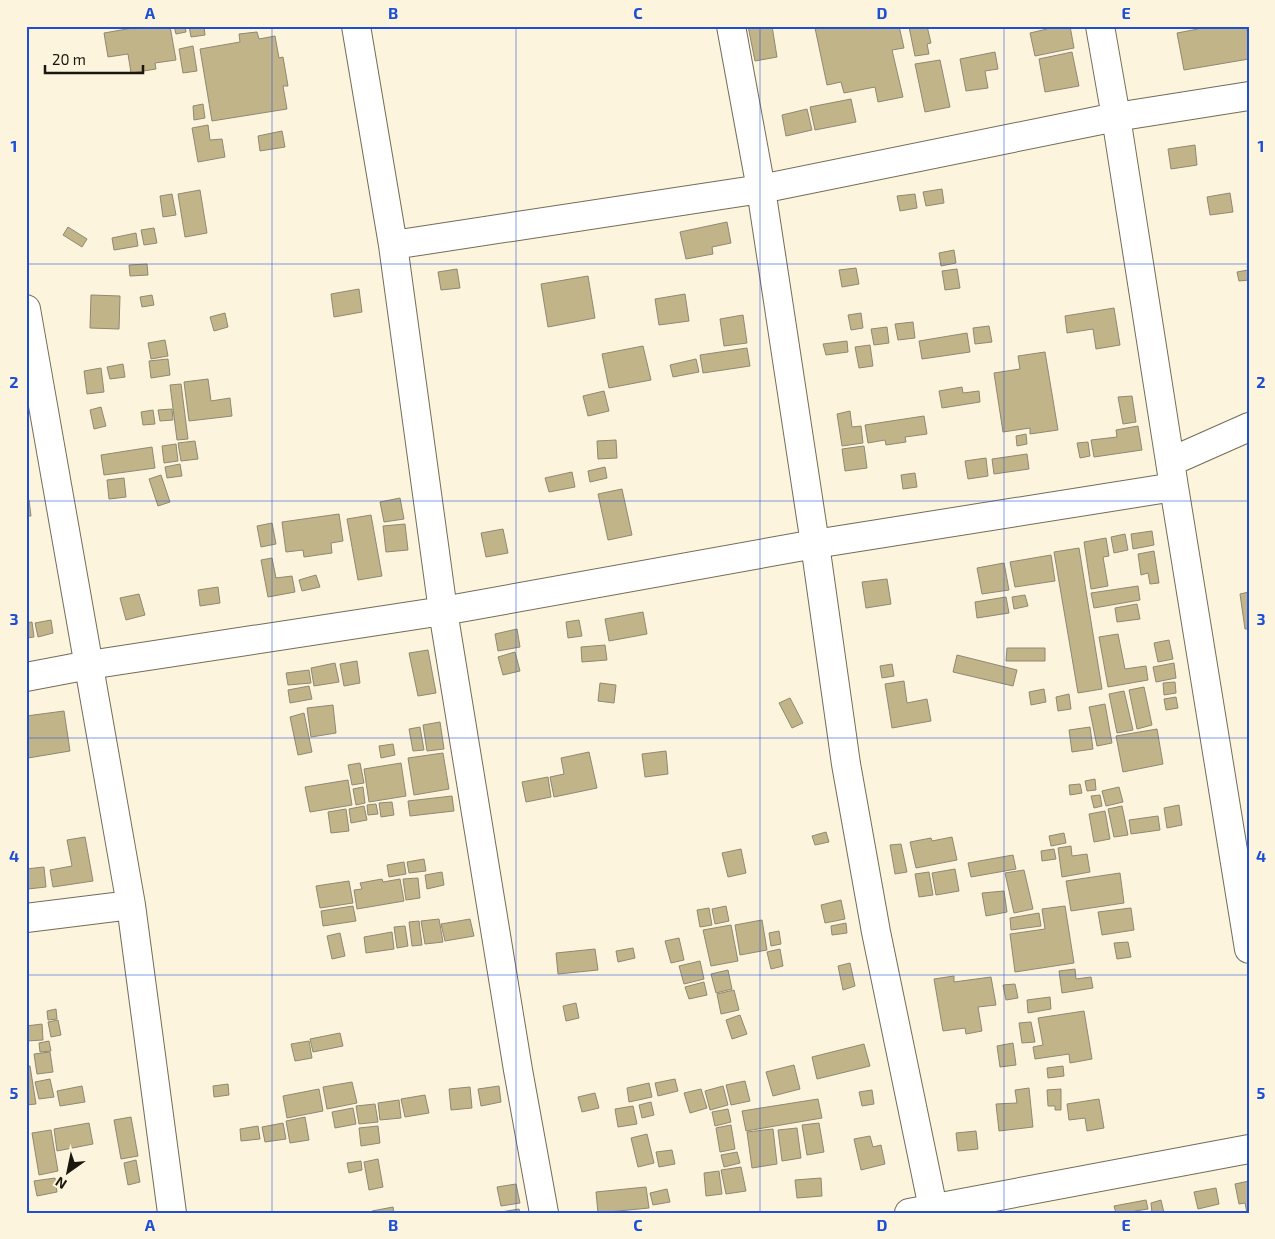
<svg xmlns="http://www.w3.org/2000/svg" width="1275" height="1239" viewBox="0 0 1275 1239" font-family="'Exo 2',sans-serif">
  <rect width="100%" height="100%" fill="#fcf4dd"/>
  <path fill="#c2b489" stroke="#8f8873" d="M144 26H170L176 60 155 63 156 69 131 73 128 54 108 57 104 33Z
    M174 26H185L186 32 176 34Z
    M189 26H204L205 35 191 37Z
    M748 26H772L777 57 755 61Z
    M823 26H899L904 48 892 50 903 97 878 102 875 87 844 93 841 82 827 85 815 28Z
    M912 26H927L931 43 927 44 929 54 915 56 909 27Z
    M1046 26H1070L1074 48 1035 56 1030 33 1047 29Z
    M1198 26H1247L1249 59 1184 70 1177 33 1198 29Z
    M257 32 259 39 275 36 279 58 283 57 288 86H283L287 109 212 121 200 49 240 42 239 34Z
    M193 46 197 71 183 73 179 49Z
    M995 52 998 69 985 71 988 88 966 91 960 59Z
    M1072 52 1079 86 1045 92 1039 59Z
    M940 60 950 107 925 112 915 64Z
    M851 99 856 122 815 130 810 107Z
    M203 104 205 118 194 120 193 106Z
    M807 109 812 130 786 136 782 115Z
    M208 125 210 140 222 139 225 157 198 162 192 128Z
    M282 131 285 147 260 151 258 136Z
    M1195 145 1197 165 1171 169 1168 149Z
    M942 189 944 203 926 206 923 192Z
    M200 190 207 233 185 237 178 194Z
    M1230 193 1233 212 1210 215 1207 197Z
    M172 194 176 215 163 217 160 196Z
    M915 194 917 208 900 211 897 196Z
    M727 222 731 243 712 247 713 254 686 259 680 232Z
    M68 227 87 239 82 247 63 235Z
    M154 228 157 243 144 245 141 230Z
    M136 233 138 246 114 250 112 238Z
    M954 250 956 263 941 266 939 253Z
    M147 264 148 275 130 276 129 265Z
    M1247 266H1249V280L1239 281 1237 272 1248 270Z
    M856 268 859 284 842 287 839 270Z
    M457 269 460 288 441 290 438 272Z
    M957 269 960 288 945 290 942 271Z
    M588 276 595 318 548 327 541 284Z
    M359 289 362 312 334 317 331 294Z
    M685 294 689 321 659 325 655 299Z
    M91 295 120 296 119 329 90 328Z
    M152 295 154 305 142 307 140 297Z
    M1114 308 1120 345 1096 349 1093 329 1067 333 1065 316Z
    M225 313 228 327 214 331 210 317Z
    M861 313 863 328 851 330 848 315Z
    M743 315 747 343 724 346 720 319Z
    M913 322 915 338 898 340 895 324Z
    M989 326 992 342 975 344 973 328Z
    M887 327 889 343 874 345 871 329Z
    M967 333 970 352 922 359 919 341Z
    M165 340 168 356 151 359 148 343Z
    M847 341 848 352 826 355 823 344Z
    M870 345 873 366 859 368 855 347Z
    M643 346 651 380 609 388 602 354Z
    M747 348 750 366 703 373 700 355Z
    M1045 352 1058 430 1030 434V428L1003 432 994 373 1020 369 1018 356Z
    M168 359 170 375 151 378 149 361Z
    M696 359 699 372 673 377 670 365Z
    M123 364 125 377 110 379 107 367Z
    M101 368 104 392 87 394 84 371Z
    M208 379 211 401 230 398 232 416 189 421 184 382Z
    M181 384 188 439 177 440 170 385Z
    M962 387 963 393 979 391 980 402 942 408 939 391Z
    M604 391 609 411 588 416 583 396Z
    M1132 396 1136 422 1123 424 1118 397Z
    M101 407 106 426 94 429 90 410Z
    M172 409 173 420 160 421 158 410Z
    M153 410 155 424 143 425 141 412Z
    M850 411 852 427 861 426 863 443 842 446 837 414Z
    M924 416 927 434 905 437 906 442 886 445 885 440 868 443 865 425Z
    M1138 426 1142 450 1094 457 1091 440 1117 437 1116 430Z
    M1026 434 1027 444 1017 446 1016 436Z
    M616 440 617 458 598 459 597 441Z
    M195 441 198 459 181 461 178 443Z
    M1088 442 1090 456 1080 458 1077 443Z
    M176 444 178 461 164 463 162 446Z
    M864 446 867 468 845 471 842 449Z
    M152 447 155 468 104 475 101 455Z
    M1027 454 1029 469 994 474 992 459Z
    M986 458 988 476 968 479 965 461Z
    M180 464 182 476 167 478 165 467Z
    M605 467 607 478 590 482 588 471Z
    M572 472 575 487 549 492 545 478Z
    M915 473 917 487 903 489 901 475Z
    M161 475 170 502 158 506 149 479Z
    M124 478 126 497 109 499 107 480Z
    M622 489 632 535 608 540 598 494Z
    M400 498 404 519 384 522 380 502Z
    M26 500H29L31 516H26Z
    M339 514 343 541 331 543 332 553 304 557 303 550 286 552 282 522Z
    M371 515 382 576 358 580 347 519Z
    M272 523 276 544 261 547 257 526Z
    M405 524 408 550 386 552 383 526Z
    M503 529 508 553 486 557 481 533Z
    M1152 531 1154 545 1133 549 1131 534Z
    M1125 534 1128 550 1114 553 1111 537Z
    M1106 538 1109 556 1103 557 1108 586 1091 589 1084 542Z
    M1079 548 1102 689 1078 693 1054 552Z
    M1154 551 1159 583 1150 584 1148 573 1141 575 1138 554Z
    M1051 555 1055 581 1015 587 1010 562Z
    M272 558 276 578 292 576 295 592 268 597 261 560Z
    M1004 563 1009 590 982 594 977 568Z
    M316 575 320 587 302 591 299 580Z
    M887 579 891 604 866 608 862 582Z
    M1138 586 1140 600 1094 608 1091 593Z
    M218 587 220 603 200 606 198 590Z
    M1249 592V629H1245L1240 594Z
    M139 594 145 615 126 620 120 598Z
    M1025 595 1028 606 1014 609 1012 597Z
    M1006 597 1009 613 977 618 975 602Z
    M1137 604 1140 619 1117 622 1115 608Z
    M643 612 647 634 609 641 605 619Z
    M51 620 53 633 38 637 35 623Z
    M579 620 582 636 568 638 566 622Z
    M32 622 34 637 26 638V623Z
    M517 629 520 647 498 651 495 634Z
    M1118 634 1125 669 1146 666 1148 680 1108 687 1099 637Z
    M1169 640 1173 659 1158 662 1154 643Z
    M605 645 607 660 582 662 581 647Z
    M1007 648H1045V661H1006Z
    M428 650 436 693 418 696 409 653Z
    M515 652 520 671 503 675 498 657Z
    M957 655 1017 670 1013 686 953 672Z
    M357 661 360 683 344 686 340 664Z
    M335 663 339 682 314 686 311 668Z
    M1174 663 1176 678 1156 682 1153 667Z
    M892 664 894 676 882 678 880 666Z
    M309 670 311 683 288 685 286 673Z
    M904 681 907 703 927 699 931 721 892 728 885 684Z
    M1175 682 1176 693 1164 695 1163 683Z
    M600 683 616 685 614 703 598 701Z
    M309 686 312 699 290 703 288 690Z
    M1144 687 1152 725 1137 729 1129 690Z
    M1044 689 1046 702 1031 705 1029 692Z
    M1124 691 1133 730 1117 733 1109 694Z
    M1069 694 1071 709 1058 711 1056 697Z
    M1176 697 1178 708 1166 710 1164 699Z
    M790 698 803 723 792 728 779 703Z
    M1105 704 1112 743 1097 746 1089 707Z
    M333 705 336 733 311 737 307 708Z
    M64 711 70 751 28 758 26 716Z
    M304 713 312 752 298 755 290 717Z
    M440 722 444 749 427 751 423 725Z
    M420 727 424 750 413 751 409 729Z
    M1090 727 1093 749 1072 752 1069 730Z
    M1157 729 1163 764 1123 772 1116 736Z
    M393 744 395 755 381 758 379 746Z
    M666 751 668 774 645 777 642 754Z
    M589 752 597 788 554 797 550 777 564 774 561 758Z
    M443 753 449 789 414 795 408 758Z
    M360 763 364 783 352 785 348 765Z
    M401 763 406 796 369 802 364 769Z
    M548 777 551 797 526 802 522 782Z
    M1095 779 1096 790 1087 791 1085 781Z
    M348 780 352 805 310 812 305 787Z
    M1080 784 1082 793 1070 795 1069 785Z
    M363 787 365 803 356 805 353 789Z
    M1119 787 1123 802 1106 806 1102 791Z
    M1100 795 1102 806 1094 808 1091 796Z
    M452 796 454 811 410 816 408 801Z
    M392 802 394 815 381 817 379 803Z
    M376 804 378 814 368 815 367 805Z
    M1179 805 1182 825 1167 828 1164 808Z
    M364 806 367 820 351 823 349 809Z
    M1122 806 1128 835 1114 837 1108 809Z
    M346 809 349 831 331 833 328 812Z
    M1105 811 1110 839 1094 842 1089 814Z
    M1158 816 1160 830 1131 834 1129 820Z
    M826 832 829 842 815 845 812 836Z
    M1064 833 1066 843 1051 846 1049 836Z
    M85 837 93 881 53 887 50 870 72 866 67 840Z
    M952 837 957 860 916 868 910 842 931 838 932 841Z
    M901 844 907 872 895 874 890 845Z
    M1071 846 1072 856 1087 854 1090 872 1062 877 1058 848Z
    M741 849 746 873 728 877 722 853Z
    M1054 849 1056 859 1042 861 1041 851Z
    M1013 855 1016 869 971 877 968 863Z
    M424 859 426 871 409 873 407 862Z
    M404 862 406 874 389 877 387 865Z
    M44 867 46 887 28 889 26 869Z
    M955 869 959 891 936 895 932 873Z
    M1024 870 1033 909 1014 913 1005 873Z
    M442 872 444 885 427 889 425 875Z
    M929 872 933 895 919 897 915 874Z
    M1120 873 1124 903 1071 911 1066 881Z
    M418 878 420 898 406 900 403 879Z
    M382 879 383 882 400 879 404 901 357 909 354 890 362 889 360 883Z
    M349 881 353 903 320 908 316 886Z
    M1004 891 1007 912 986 916 982 893Z
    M841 900 845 919 825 923 821 905Z
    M353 906 356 921 323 926 321 911Z
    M726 906 729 921 715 924 712 909Z
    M1065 906 1074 963 1015 972 1010 934 1045 929 1042 909Z
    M709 908 712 925 700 927 697 910Z
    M1131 908 1134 930 1102 935 1098 912Z
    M1039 913 1041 926 1011 930 1010 918Z
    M439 919 443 942 425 944 421 921Z
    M470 919 474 936 445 941 441 924Z
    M762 920 767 950 740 955 735 925Z
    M419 921 422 945 412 946 409 922Z
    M846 923 847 933 832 935 831 926Z
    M731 925 738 961 711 966 703 930Z
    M405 926 408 946 397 948 394 927Z
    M779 931 781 944 771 946 769 933Z
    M392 932 394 949 366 953 364 937Z
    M340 933 345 956 332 959 327 936Z
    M679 938 684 960 671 963 665 941Z
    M1128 942 1131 957 1117 959 1114 943Z
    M633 948 635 958 618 962 616 951Z
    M595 949 598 970 558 974 556 953Z
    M780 949 783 966 771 969 767 952Z
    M700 961 704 979 684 984 679 966Z
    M850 963 855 986 843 990 838 966Z
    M1075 969 1076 979 1091 977 1093 988 1062 993 1059 971Z
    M728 970 732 989 716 993 711 974Z
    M954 976V982L991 977 996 1005 978 1007 982 1031 966 1034 965 1028 943 1031 934 979Z
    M704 982 707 995 689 999 685 987Z
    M1015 984 1018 998 1006 1000 1003 985Z
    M734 990 739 1010 721 1014 717 994Z
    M1050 997 1051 1009 1028 1013 1027 1000Z
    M576 1003 579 1018 566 1021 563 1006Z
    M56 1009 57 1019 48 1020 47 1011Z
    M1084 1011 1092 1059 1070 1063 1069 1054 1035 1059 1033 1047 1043 1045 1038 1018Z
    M740 1015 747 1034 732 1039 726 1020Z
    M58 1020 61 1035 51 1037 48 1022Z
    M1031 1022 1035 1042 1022 1043 1019 1023Z
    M42 1024 43 1040 26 1041V1026Z
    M340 1033 343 1046 313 1052 310 1039Z
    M49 1041 51 1051 40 1052 39 1043Z
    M309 1041 312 1058 295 1061 291 1044Z
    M1013 1043 1016 1065 1000 1067 997 1046Z
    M864 1044 870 1066 817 1079 812 1057Z
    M50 1052 53 1072 37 1074 34 1054Z
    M794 1065 800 1089 773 1096 766 1072Z
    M26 1066H30L36 1104 26 1105Z
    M1063 1066 1064 1076 1048 1078 1047 1068Z
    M50 1079 54 1097 39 1099 35 1082Z
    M675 1079 678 1091 658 1096 655 1083Z
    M745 1081 750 1101 731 1105 726 1085Z
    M352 1082 357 1103 327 1109 323 1087Z
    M649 1083 652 1097 629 1102 627 1088Z
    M228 1084 229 1095 214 1097 213 1086Z
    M82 1086 85 1102 60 1106 57 1091Z
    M499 1086 501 1102 481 1106 478 1089Z
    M723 1086 728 1105 710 1110 705 1091Z
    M470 1087 472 1108 451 1110 449 1089Z
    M1029 1088 1033 1127 999 1131 996 1104 1017 1103 1015 1090Z
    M319 1089 323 1111 287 1118 283 1096Z
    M701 1089 707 1108 690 1113 684 1093Z
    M1061 1089V1110H1055V1106H1048L1047 1090Z
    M872 1090 874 1104 862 1106 859 1092Z
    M595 1093 599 1108 582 1112 578 1097Z
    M425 1095 429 1113 405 1117 401 1099Z
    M818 1099 822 1118 746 1131 742 1111Z
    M1099 1099 1104 1128 1087 1131 1085 1118 1069 1120 1067 1104Z
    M399 1100 401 1118 380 1120 378 1103Z
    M651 1102 654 1115 642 1118 639 1105Z
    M375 1104 378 1122 359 1124 356 1106Z
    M633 1106 637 1124 618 1127 615 1109Z
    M353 1108 356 1124 335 1128 332 1112Z
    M728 1109 731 1122 715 1126 712 1112Z
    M131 1117 138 1156 121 1159 114 1120Z
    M305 1117 309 1140 290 1143 286 1121Z
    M89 1123 93 1144 57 1151 54 1129Z
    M283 1123 286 1139 265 1142 262 1127Z
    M819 1123 824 1152 807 1155 802 1125Z
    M731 1125 735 1149 720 1152 716 1128Z
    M258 1126 260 1139 241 1141 240 1129Z
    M378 1126 380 1143 361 1146 359 1128Z
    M797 1128 801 1158 782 1161 778 1130Z
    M773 1129 777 1164 752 1168 747 1132Z
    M51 1130 58 1171 39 1175 32 1133Z
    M976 1131 978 1149 958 1151 956 1133Z
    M647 1134 654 1163 638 1167 631 1138Z
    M870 1136 873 1147 881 1145 885 1164 861 1170 854 1139Z
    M672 1150 675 1164 659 1167 656 1152Z
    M737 1152 740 1163 724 1167 721 1155Z
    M378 1159 383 1187 369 1190 364 1162Z
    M136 1160 140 1182 128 1185 124 1163Z
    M361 1161 362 1170 349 1173 347 1163Z
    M741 1167 746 1191 726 1194 721 1170Z
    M719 1171 722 1194 706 1196 704 1173Z
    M55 1178 57 1192 37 1196 34 1181Z
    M821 1178 822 1196 797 1198 795 1180Z
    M1249 1181V1213H1247L1245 1203 1239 1204 1235 1184Z
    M516 1184 520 1203 501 1206 497 1187Z
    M646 1187 649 1208 598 1213 596 1192Z
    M1216 1188 1219 1204 1198 1209 1194 1192Z
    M667 1189 670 1202 653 1205 650 1193Z
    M1146 1200 1148 1209 1135 1211V1213H1116L1114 1206Z
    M1161 1200 1164 1213H1152L1151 1203Z
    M393 1207 394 1213H372V1211Z
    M519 1209 520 1213H501V1212Z"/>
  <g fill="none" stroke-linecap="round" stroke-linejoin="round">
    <defs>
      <path id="minor" d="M356 26 393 245 443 611 518 1070 544 1213
        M731 26 761 189 815 544 846 764 876 932 934 1213
        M1100 26 1116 117 1174 487 1249 949
        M393 245 761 189 1116 117 1249 96
        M26 309 131 905 172 1213
        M1170 462 1249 427
        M26 677 89 665 443 611 815 544 1174 487
        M26 918 131 905
        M909 1213 1249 1149"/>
    </defs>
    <use href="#minor" stroke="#736c58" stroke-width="30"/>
    <use href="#minor" stroke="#fff" stroke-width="28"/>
  </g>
  <path fill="none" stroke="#1d4ed8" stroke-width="1" stroke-opacity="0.55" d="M272 26V1213M516 26V1213M760 26V1213M1004 26V1213M26 264H1249M26 501H1249M26 738H1249M26 975H1249"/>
  <rect width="1275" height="1239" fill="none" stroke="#fcf4dd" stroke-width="55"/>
  <g transform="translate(68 1172) rotate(213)" stroke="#fcf4dd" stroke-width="4" paint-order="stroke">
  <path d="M0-4L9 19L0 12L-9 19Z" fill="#1a170f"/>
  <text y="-8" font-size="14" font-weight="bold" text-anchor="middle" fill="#1a170f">N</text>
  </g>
  <path d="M45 65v8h98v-8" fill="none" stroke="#1a170f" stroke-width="2.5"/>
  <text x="52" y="65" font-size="15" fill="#1a170f" stroke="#fcf4dd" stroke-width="4" paint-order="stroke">20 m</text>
  <rect x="28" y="28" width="1220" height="1184" fill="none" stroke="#1d4ed8" stroke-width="2"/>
  <g font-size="16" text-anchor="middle" font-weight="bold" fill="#1d4ed8">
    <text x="150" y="19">A</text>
    <text x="393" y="19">B</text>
    <text x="638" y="19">C</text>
    <text x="882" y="19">D</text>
    <text x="1126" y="19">E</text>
    <text x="14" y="152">1</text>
    <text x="1261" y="152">1</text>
    <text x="14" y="388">2</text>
    <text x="1261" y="388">2</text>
    <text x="14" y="625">3</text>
    <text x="1261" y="625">3</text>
    <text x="14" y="862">4</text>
    <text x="1261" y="862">4</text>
    <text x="14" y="1099">5</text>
    <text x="1261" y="1099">5</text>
    <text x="150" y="1231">A</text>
    <text x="393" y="1231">B</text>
    <text x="638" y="1231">C</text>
    <text x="882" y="1231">D</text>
    <text x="1126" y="1231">E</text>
  </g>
</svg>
